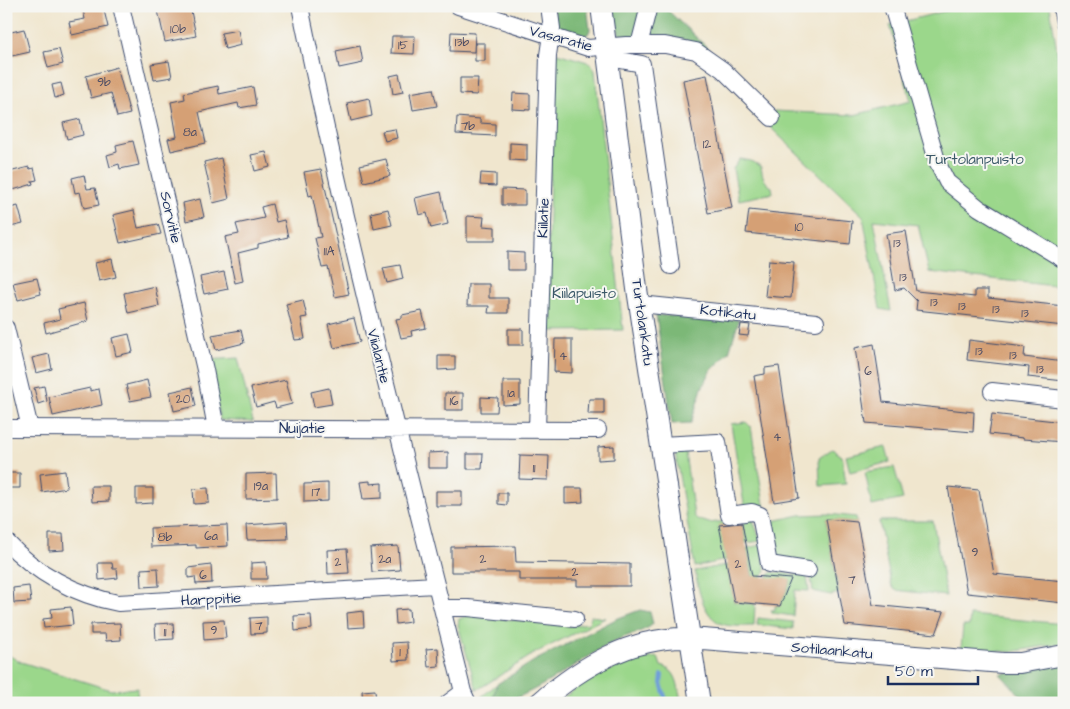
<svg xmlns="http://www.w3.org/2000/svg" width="1070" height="709" viewBox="0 0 1070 709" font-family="'Architects Daughter',sans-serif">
  <rect width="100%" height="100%" fill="#f6f6f2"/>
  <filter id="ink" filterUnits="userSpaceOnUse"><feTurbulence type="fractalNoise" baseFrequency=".02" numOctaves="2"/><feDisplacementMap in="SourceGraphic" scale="10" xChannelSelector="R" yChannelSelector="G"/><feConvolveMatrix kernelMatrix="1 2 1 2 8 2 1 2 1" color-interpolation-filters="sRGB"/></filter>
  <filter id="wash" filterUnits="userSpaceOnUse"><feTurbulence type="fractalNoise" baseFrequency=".0096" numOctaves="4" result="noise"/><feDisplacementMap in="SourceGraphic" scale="20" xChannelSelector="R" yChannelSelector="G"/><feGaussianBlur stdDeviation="1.12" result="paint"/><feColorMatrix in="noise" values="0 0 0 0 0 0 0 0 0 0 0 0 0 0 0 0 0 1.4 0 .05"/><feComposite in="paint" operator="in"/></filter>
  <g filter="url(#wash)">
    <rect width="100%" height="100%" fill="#f0e6ce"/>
    <path fill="#9bd78b" stroke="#5b8374" d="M965 6H1050L1064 95V287L929 272 918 225 874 220 891 311 880 309 863 216 769 126 774 111 854 115 911 101 890 25Z
      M557 53 591 63 595 71 623 330 546 331 553 58Z
      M740 159 751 161 761 166C762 175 764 183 772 187L773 193 739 200 733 169Z
      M238 358 253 422 220 420 207 360Z
      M746 422 751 427 765 510H745L731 424Z
      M886 447 890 462 850 472 846 456Z
      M832 449 842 456 846 484 820 486 819 458Z
      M682 450 685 453 694 516 697 519 709 523 752 518 761 541 746 543 742 521 720 525 726 560 695 567 675 452Z
      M894 467 903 499 872 506 865 472Z
      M828 514 856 517 857 522 826 519 839 593 831 595 813 591 809 566 780 560 776 555 772 559 769 550 778 548 775 534 766 535 764 517 773 521 800 515Z
      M879 521H933L946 596 895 590 891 584Z
      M761 545 766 572 754 583 747 548Z
      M727 565 734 602 755 604 754 626C744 626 731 627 722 624 703 617 698 588 695 571Z
      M772 572 807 576 809 591 795 590 793 616 773 613 771 610H775V606H780L791 580 758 587Z
      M469 615 569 626 589 623 591 616 605 618 535 653 477 690 458 625 459 619Z
      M970 615 1064 624V643L1010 652 961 648 963 626H969Z
      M758 618 793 622V629L757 625Z
      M6 654 21 662 111 690 137 688 138 703H6Z
      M658 657 661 666C678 670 678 686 681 702L556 703C584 682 622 660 658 657Z
      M497 684 493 698 495 703H479L480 698Z"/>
    <path fill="#7cb877" stroke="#4c746a" d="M553 6H587L590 30 588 34 579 37 557 29Z
      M612 6H663L711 51 683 40 623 37 619 34Z
      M656 315 739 320 729 352 711 371 702 388 691 423 672 424Z
      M640 610 650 612 653 624C645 632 626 635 615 641 586 656 524 703 495 703L493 698 497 684 534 661 616 619Z
      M1064 662V703H1028L1000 674Z"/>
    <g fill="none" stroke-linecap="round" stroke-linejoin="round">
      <path stroke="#719fd9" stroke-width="4" d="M662 675 661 683 666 700"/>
    </g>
    <g id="blocks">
      <path fill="#d5a074" d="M82 6H103L108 27 72 35 69 22 85 19Z
        M157 6H190L196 36 165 42Z
        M24 29 30 52 12 56 7 33Z
        M238 30 241 45 225 49 221 33Z
        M451 32 475 33 474 52 450 51Z
        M392 36H415L414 54 391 53Z
        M475 43H485V61H475Z
        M360 46 363 63 339 68 336 51Z
        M59 49 63 64 48 68 44 52Z
        M169 61 172 77 154 80 151 64Z
        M117 67 130 114 117 117 111 93 91 98 86 76Z
        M399 74 403 92 393 94 390 76Z
        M707 75 732 208 708 213 683 80Z
        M460 78H478L477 95 460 94Z
        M61 83 64 95 55 98 52 85Z
        M218 86 219 94 253 87 256 105 239 108 238 103 199 112 206 143 171 151 168 139 177 137 171 102 185 99 184 93Z
        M433 89 437 106 413 110 410 93Z
        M513 93 530 94V110L512 109Z
        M369 98 372 116 351 121 347 103Z
        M457 117 480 119V123L495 124V136L456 134Z
        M80 119 83 135 67 139 63 123Z
        M395 129 397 138 385 141 382 131Z
        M133 141 139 165 120 169 119 164 110 167 107 155 117 152 116 145Z
        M510 143 527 144V161L510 160Z
        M266 152 270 167 255 171 251 155Z
        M221 158 229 199 213 203 204 162Z
        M386 159 390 176 364 182 360 165Z
        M29 167 30 169 34 168 37 180 32 181 33 184 13 190 7 175H10L9 172Z
        M321 169 349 294 335 297 328 267 322 268 315 238 321 237 312 195 309 196 304 172Z
        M481 173 496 174V186L480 185Z
        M84 175 87 189 95 188 99 205 84 208 80 192 75 193 72 178Z
        M502 189 525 190V205H502Z
        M441 192 448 224 431 228 427 213 419 215 415 198Z
        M200 199 204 217 186 221 183 203Z
        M272 204 276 222 284 220 288 237 258 244V248L238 253 243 281 235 283 225 237 239 234 236 224 264 218 261 207Z
        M18 206 23 224 6 228V209Z
        M388 209 392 225 374 229 371 213Z
        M134 210 138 228 158 224 161 234 120 243 113 215Z
        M749 210 852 221 850 244 746 233Z
        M467 216 484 217 483 226 495 227V241H467Z
        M906 231 916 291 975 297V290H988V298L1064 306V326L916 310 917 301 904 288 895 290 886 234Z
        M507 252 524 253V270H507Z
        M112 259 116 277 99 281 95 263Z
        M769 260 794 262 791 298 765 296Z
        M400 265 403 279 387 283 383 268Z
        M224 272 228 289 204 294 200 277Z
        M37 278 41 294 18 300 13 283Z
        M468 284H489V298H508V313H488L489 306H467Z
        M155 286 159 306 128 313 124 293Z
        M303 300 307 317 301 318 305 339 295 340 286 304Z
        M84 303 88 321 46 333 44 323 60 319 58 309Z
        M422 311 426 328 411 331 412 336 401 338 396 319 402 318V315Z
        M354 318 360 342 334 348 328 324Z
        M741 324 750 325 748 336 739 335Z
        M508 329H523V345H508Z
        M241 330 244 343 216 350 212 335Z
        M129 334 133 352 116 356 112 338Z
        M555 339H572V373L554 372Z
        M969 340 1025 347 1024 357 1064 362V381L1028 377 1029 367 967 360Z
        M874 344 883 402 974 412 973 432 866 423 855 348Z
        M49 354 52 369 36 373 32 358Z
        M438 356H455V369L438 370Z
        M779 366 799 498 774 502 754 376 765 374V368Z
        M147 380 151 397 130 401 126 385Z
        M286 380 292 404 276 408 274 402 256 407 251 388Z
        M503 381H520V404L503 405Z
        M44 386 47 401 38 404 34 388Z
        M192 387 196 406 174 411 170 392Z
        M90 388V391L99 389 102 405 53 416 49 397Z
        M329 388 332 404 314 407 311 392Z
        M445 393H463V410H445Z
        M481 397 498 398 497 412H481Z
        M589 399H604V414H588Z
        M992 414 1064 422V442L1023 439V438L989 434Z
        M614 446V459L598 460V447Z
        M448 452V468H428V453Z
        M467 454H483L482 469H467Z
        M520 455 549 456 548 480 519 479Z
        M65 471 67 488 42 492 40 474Z
        M6 473H20V488H6Z
        M276 473 277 498 246 499V474Z
        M370 481V484L382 483V498L363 499 360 482Z
        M328 483V501L304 502V484Z
        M91 486H109V501L92 502Z
        M948 487 979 490 994 574 1064 581V603L967 593Z
        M136 488H153V503L136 504Z
        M208 488 209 503 194 504 193 489Z
        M565 488H582L583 502 565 503Z
        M436 491H462V506H436Z
        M498 493H507V505L498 504Z
        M826 519 857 522 873 605 944 612 936 634 845 625Z
        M287 522 288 539 247 540 246 525Z
        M742 523 752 576 791 579 780 606 734 602 719 525Z
        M227 525 228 546 196 548V545L151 547 150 528Z
        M49 534H63L64 550 49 551Z
        M398 546 400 570 372 572 370 548Z
        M515 546 516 562 630 564V586H577V580H519V572H451V547Z
        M347 549 349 573 328 574 327 550Z
        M266 562 267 579H251V563Z
        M98 563H112L113 569H117L118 578 99 580Z
        M211 565 212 583 196 584 195 577 188 578V568Z
        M158 568 159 586 142 587 141 569Z
        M29 586 31 602 14 603 13 588Z
        M71 607 73 625 44 628 43 619 52 618 51 609Z
        M409 609 410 622 396 624 395 610Z
        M363 611 364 627 348 628 347 613Z
        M311 615 312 629 295 631 294 616Z
        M267 617V633L251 634 250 618Z
        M224 620 226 638 204 640 203 621Z
        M120 623 121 640 106 641 105 634H91V624Z
        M173 623 174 639 156 640 155 624Z
        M407 642 408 660 393 661 392 643Z
        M438 648 439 666 428 667 426 649Z
        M375 690 376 703H363L362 691Z"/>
    </g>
  </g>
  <g filter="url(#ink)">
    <use href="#blocks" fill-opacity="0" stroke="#3b4a6f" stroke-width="1"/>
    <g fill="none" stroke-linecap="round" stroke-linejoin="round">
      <defs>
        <path id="minor" d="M121 6 205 370 216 428
          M300 6C347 236 406 464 463 692L468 703
          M458 6 588 48 626 45H665L696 51 723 70 772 118
          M892 6 938 164 947 182 979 208 1064 260
          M1061 6 1064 22
          M639 45 649 6
          M609 58 642 64 671 266
          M640 304 816 322
          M6 328 30 428
          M992 391 1064 399
          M6 428 598 430
          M537 430 548 55 552 28 549 6
          M660 445 718 442 729 515 752 512 760 515 769 564 808 570
          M6 541C35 573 76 595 118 603L435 585
          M442 608H468L575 619
          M448 703 463 692"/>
        <path id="major" d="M601 6 637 289 700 703
          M539 703C582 666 632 636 690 638L1003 663H1020L1064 655"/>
      </defs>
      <use href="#minor" stroke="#3b4a6f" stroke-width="18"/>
      <use href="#major" stroke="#3b4a6f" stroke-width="22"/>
      <use href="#minor" stroke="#fff" stroke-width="16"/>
      <use href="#major" stroke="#fff" stroke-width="20"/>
    </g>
  </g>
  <g text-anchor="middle" stroke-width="4" stroke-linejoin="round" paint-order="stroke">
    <g font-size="12" fill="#4a4b64">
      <text x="178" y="33">10b</text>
      <text x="462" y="46">13b</text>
      <text x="403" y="49">15</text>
      <text x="104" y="86">9b</text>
      <text x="468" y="130">7b</text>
      <text x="190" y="136">8a</text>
      <text x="707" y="148">12</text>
      <text x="799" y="231">10</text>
      <text x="897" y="247">13</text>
      <text x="329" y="255">11A</text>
      <text x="903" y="281">13</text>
      <text x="934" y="306">13</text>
      <text x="962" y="310">13</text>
      <text x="996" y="313">13</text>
      <text x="1025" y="317">13</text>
      <text x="979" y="355">13</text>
      <text x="1013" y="359">13</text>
      <text x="563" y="360">4</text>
      <text x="1040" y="373">13</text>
      <text x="868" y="375">6</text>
      <text x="511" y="397">1a</text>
      <text x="183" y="403">20</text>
      <text x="454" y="405">16</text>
      <text x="777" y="441">4</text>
      <text x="534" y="472">11</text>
      <text x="261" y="490">19a</text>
      <text x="316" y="496">17</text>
      <text x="211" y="540">6a</text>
      <text x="165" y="541">8b</text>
      <text x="975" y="556">9</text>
      <text x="385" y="563">2a</text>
      <text x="483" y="563">2</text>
      <text x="338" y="566">2</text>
      <text x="738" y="568">2</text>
      <text x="575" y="576">2</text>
      <text x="203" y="579">6</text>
      <text x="852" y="584">7</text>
      <text x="259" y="630">7</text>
      <text x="214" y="634">9</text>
      <text x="165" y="636">11</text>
      <text x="400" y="656">1</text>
    </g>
    <g font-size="15" fill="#1b2f5e" stroke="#f6f6f2">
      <text transform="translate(561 38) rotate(15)" y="5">Vasaratie</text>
      <text transform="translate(171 217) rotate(77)" y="5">Sorvitie</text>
      <text transform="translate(543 218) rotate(-88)" y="5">Kiilatie</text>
      <text transform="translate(728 312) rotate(6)" y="5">Kotikatu</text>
      <text transform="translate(643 322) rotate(82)" y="5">Turtolankatu</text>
      <text transform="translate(379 356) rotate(76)" y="5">Viialantie</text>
      <text x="302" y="433">Nuijatie</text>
      <text transform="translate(211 599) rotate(-3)" y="5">Harppitie</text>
      <text transform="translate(832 650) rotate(5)" y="5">Sotilaankatu</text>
    </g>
    <g font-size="15" fill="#3b5969" stroke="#f6f6f2">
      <text x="975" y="164">Turtolanpuisto</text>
      <text x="584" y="298">Kiilapuisto</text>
    </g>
  </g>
  <rect width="1070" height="709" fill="none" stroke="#f6f6f2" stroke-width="25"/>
  <path d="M888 676v8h90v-8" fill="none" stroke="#1b2f5e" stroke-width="2.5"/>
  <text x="895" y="676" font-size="15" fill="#1b2f5e" stroke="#f6f6f2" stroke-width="4" paint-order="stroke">50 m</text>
</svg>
